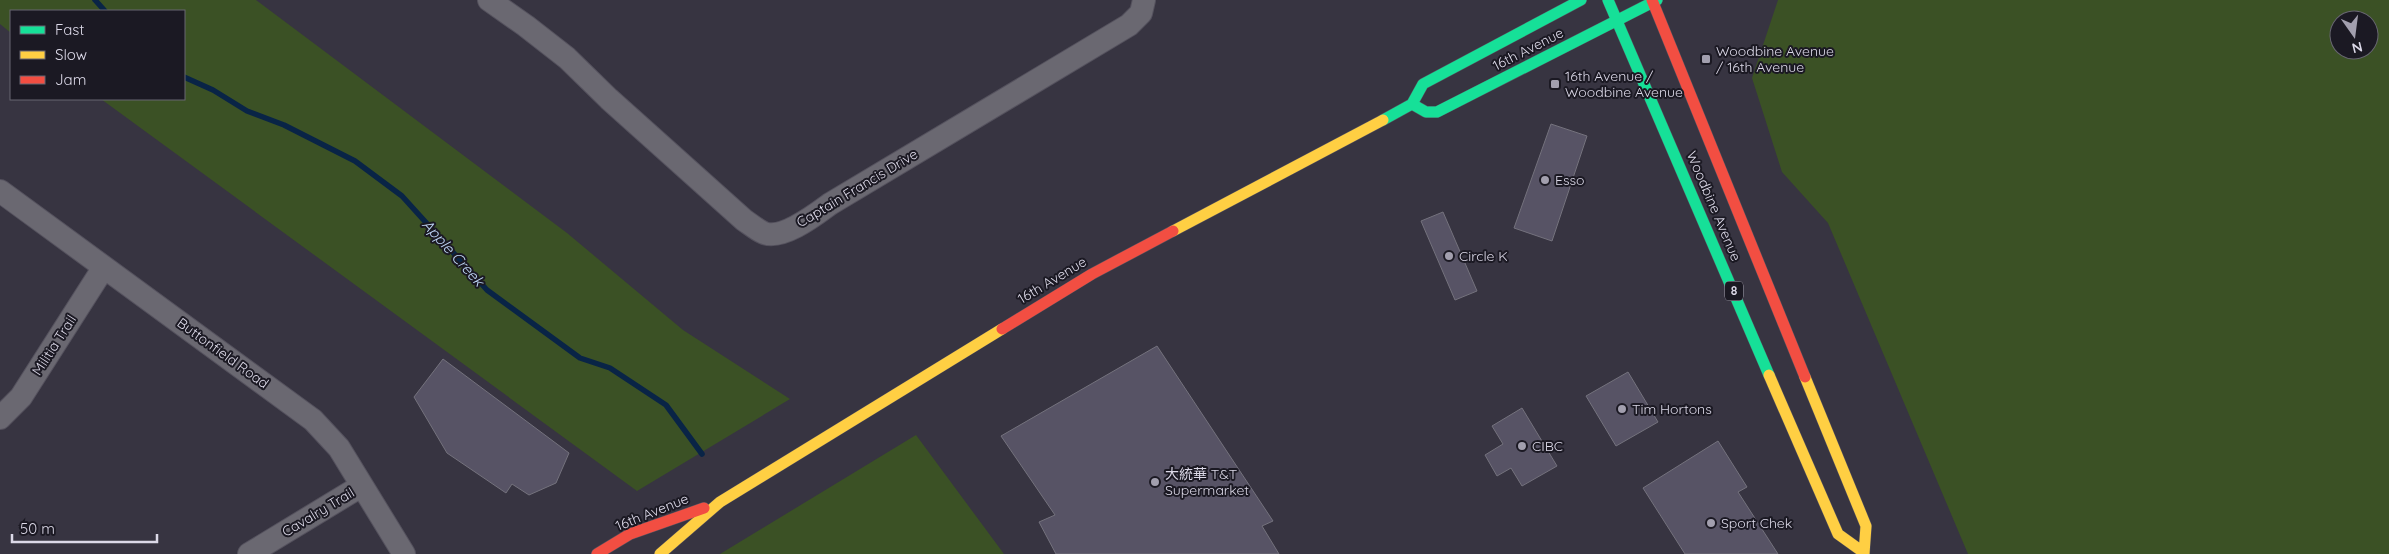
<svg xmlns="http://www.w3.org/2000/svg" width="2389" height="554" viewBox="0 0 2389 554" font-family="Quicksand,'Noto Sans SC',sans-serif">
  <rect width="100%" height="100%" fill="#373441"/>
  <path fill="#3b5125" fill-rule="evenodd" d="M0 0H256L567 233 683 330 790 399 637 491 101 99H184V11H11V33L0 24Z
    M1778 0H2389V554H1968L1828 223 1782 172 1752 78ZM2339 20H2369V50H2339Z
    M916 435 1004 554H720Z"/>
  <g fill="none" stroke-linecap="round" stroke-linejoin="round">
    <path stroke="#092446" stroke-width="5.5" d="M95 0 105 11
      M184 77 213 90 247 111 284 125 355 161 402 196 487 290 580 358 610 368 666 405 702 454"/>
  </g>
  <path fill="#575365" stroke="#74727d" d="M1551 124 1587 136 1552 241 1514 228Z
    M1443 212 1477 291 1455 300 1421 221Z
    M1157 346 1273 521 1262 526 1279 554H1056L1039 522 1055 515 1001 436Z
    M443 359 569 453 556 483 529 495 512 484 506 493 447 453 414 397Z
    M1628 372 1658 422 1616 446 1586 396Z
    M1522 408 1557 466 1522 486 1511 468 1497 476 1485 455 1503 444 1492 426Z
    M1718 441 1747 487 1738 492 1778 554H1685L1643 488Z"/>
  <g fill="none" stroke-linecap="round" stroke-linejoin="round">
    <defs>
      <path id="street" d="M489 0 526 26 567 58 609 99 744 220C750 224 757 230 764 233 783 240 815 215 830 204L1129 25 1141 13 1144 0
        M0 191 313 420 339 448 404 554
        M0 418 21 397 104 267
        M249 554 361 486"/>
      <path id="fast" d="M1608 0 1769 375
        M1412 104 1426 112H1437L1657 0
        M1383 120 1412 104 1423 84 1581 0"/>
      <path id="slow" d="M1173 231 1383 120
        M1769 375 1838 534 1863 552
        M1805 377 1866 526 1864 554
        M660 554 720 502 1002 329"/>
      <path id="jam" d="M1652 0 1805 377
        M1002 329 1092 274 1173 231
        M597 554 630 534 704 508"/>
    </defs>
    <use href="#street" stroke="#55525e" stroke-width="24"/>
    <use href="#fast" stroke="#55525e" stroke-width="12"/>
    <use href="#slow" stroke="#55525e" stroke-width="12"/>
    <use href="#jam" stroke="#55525e" stroke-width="12"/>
    <use href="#street" stroke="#6a6871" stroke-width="22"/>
    <use href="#fast" stroke="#16e098" stroke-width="11"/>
    <use href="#slow" stroke="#ffcf43" stroke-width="11"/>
    <use href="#jam" stroke="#f24e42" stroke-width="11"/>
  </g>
  <g fill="#a29fae" stroke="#1b1923" stroke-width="2">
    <rect x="1701" y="54" width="10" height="10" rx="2.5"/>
    <rect x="1550" y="79" width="10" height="10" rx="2.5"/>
    <circle cx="1545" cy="180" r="5"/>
    <circle cx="1449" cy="256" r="5"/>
    <circle cx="1622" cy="409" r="5"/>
    <circle cx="1522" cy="446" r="5"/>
    <circle cx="1155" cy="482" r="5"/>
    <circle cx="1711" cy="523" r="5"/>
  </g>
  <g text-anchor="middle" stroke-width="4" stroke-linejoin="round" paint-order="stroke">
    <rect fill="#1b1923" stroke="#a29fad" stroke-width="1" x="1725" y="281.5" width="18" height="19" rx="4"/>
    <g font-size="12" font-weight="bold" fill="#dcd9e8">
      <text x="1734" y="295">8</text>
    </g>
    <g font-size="14" fill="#dcd9e8" stroke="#1b1923">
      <text transform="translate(1528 49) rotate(-27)" y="5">16th Avenue</text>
      <text transform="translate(857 188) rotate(-31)" y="5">Captain Francis Drive</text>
      <text transform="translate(1714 206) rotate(67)" y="5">Woodbine Avenue</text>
      <text transform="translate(1052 280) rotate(-31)" y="5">16th Avenue</text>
      <text transform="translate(54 345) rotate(-57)" y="5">Militia Trail</text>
      <text transform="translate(223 353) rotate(36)" y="5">Buttonfield Road</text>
      <text transform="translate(318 512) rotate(-31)" y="5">Cavalry Trail</text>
      <text transform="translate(652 512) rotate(-22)" y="5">16th Avenue</text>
    </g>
    <g font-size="14" fill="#dcd9e8" stroke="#1b1923" text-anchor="start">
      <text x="1716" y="56">Woodbine Avenue<tspan x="1716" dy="16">/ 16th Avenue</tspan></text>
      <text x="1565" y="81">16th Avenue /<tspan x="1565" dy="16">Woodbine Avenue</tspan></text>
      <text x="1555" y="185">Esso</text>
      <text x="1459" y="261">Circle K</text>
      <text x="1632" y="414">Tim Hortons</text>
      <text x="1532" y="451">CIBC</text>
      <text x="1165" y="479">大統華 T&amp;T<tspan x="1165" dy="16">Supermarket</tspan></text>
      <text x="1721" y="528">Sport Chek</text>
    </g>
    <g font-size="15" font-style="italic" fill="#bdd4f4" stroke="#1b1923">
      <text transform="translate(453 253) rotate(48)" y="5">Apple Creek</text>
    </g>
  </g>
  <rect x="10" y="10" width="175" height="90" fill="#1b1923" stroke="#686672"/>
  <rect x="20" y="26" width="25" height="8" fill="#16e098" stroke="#686672"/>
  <text x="55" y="35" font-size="15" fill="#dcd9e8">Fast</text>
  <rect x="20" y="51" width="25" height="8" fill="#ffcf43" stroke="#686672"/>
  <text x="55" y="60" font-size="15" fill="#dcd9e8">Slow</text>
  <rect x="20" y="76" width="25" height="8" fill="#f24e42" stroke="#686672"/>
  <text x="55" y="85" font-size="15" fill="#dcd9e8">Jam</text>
  <g transform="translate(2354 35) rotate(166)"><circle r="24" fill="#1b1923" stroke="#686672"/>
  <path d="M0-4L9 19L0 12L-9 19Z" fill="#a29fae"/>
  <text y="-8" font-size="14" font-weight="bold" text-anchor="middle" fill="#dcd9e8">N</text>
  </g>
  <path d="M12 534v8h145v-8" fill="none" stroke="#dcd9e8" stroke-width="2.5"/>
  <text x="20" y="534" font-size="15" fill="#dcd9e8" stroke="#1b1923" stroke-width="4" paint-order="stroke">50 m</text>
</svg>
